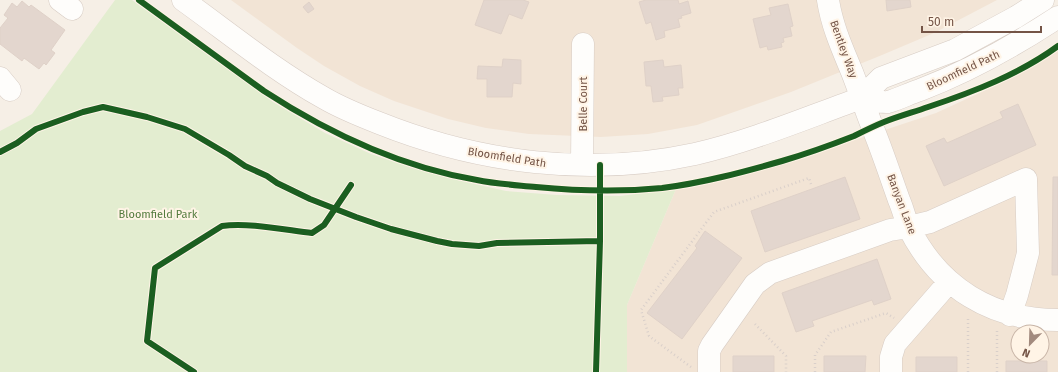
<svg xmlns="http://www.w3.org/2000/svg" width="1058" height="372" viewBox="0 0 1058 372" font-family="'Fira Sans',sans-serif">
  <rect width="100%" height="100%" fill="#f6efe6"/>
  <path fill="#f2e4d5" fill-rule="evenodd" d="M231 0H997L934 33 882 55 791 92 697 125 648 134 601 137 529 134 486 128 448 119 394 101 360 86 324 66 297 48Z
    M1058 50V372H627V305L676 189 707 184 776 166 936 113 1012 78ZM1018 332H1042V356H1018Z"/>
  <path fill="#e3edd0" d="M115 0H132L273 102 325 133 371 154 409 167 448 178 506 191 557 195 620 196 676 189 627 305V372H0V131L32 114Z"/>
  <path fill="#e3d6ce" stroke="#dfd1c8" d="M484 0H523L529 2 522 19 509 14 501 34 475 25Z
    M646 0H678L679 4 688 1 691 13 681 16 682 18 678 19 680 27 664 31 665 37 656 40 651 22 646 24 639 2Z
    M886 0H910L911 7 887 11Z
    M22 1 29 7 31 5 65 30 51 50 55 53 46 65 44 63 39 69 24 58 22 61 0 44V28L8 18 4 15 12 3 17 7Z
    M309 2 314 9 308 13 303 7Z
    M788 4 793 26 790 27 792 36 783 38 784 42 781 43 782 47 768 50 767 46 760 48 753 19 771 15 769 8Z
    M503 59 521 60V84L513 83 512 97H487V79H477L478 66 502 67Z
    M663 60 664 67 681 65 683 88H678L679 95 662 97 663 101 653 102 651 86H646L644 62Z
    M1018 104 1036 145 944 186 926 146 944 138 947 143 1003 118 1000 112Z
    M845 177 860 219 765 252 751 211Z
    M1053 177H1058V275H1052Z
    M705 231 742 258 682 339 647 313 697 248 695 246Z
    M877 259 891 299 874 305 872 300 812 321 814 326 796 332 782 293Z
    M733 356H774V372H733Z
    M824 356H866L865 372H824Z
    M916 357H957V372H916Z
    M1006 361H1047V372H1006Z"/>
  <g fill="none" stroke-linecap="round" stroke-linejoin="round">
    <defs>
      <path id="minor" d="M60 0 72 9
        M183 0C229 33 274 70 324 98 341 108 361 116 379 123 479 163 590 177 695 154 747 142 796 122 845 104L861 98 881 78 955 50 1016 17 1043 0
        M828 0C832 26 842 48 852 72 859 90 865 108 872 126 882 150 890 175 899 200 903 209 905 219 909 228 939 288 992 320 1058 320
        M0 78 10 90
        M861 98C869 99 881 103 888 102 899 99 910 93 920 90 969 71 1014 46 1058 17
        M582 164 583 44
        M709 372V351L712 345 755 284 770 273 890 230 909 227 930 222 1026 179 1028 253 1017 295 1010 315
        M891 372V357L895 344 949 282"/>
    </defs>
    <use href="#minor" stroke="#d7ccc4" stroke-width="23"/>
    <path stroke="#d9cfca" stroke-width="2.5" stroke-dasharray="1 3" stroke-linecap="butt" d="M755 324 786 356V372
      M691 367 649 336 641 310 714 212 809 178 811 184
      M815 372V355L831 332 886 313 894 318
      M968 372V318
      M997 372V331"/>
    <use href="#minor" stroke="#fefdfb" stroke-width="22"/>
    <defs>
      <path id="cycleway" d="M139 0 264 91C330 134 400 167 477 180 496 184 516 185 536 187 578 191 620 192 662 188 703 183 743 172 782 161 806 154 831 145 854 136 864 131 874 126 884 122 899 116 914 112 928 107 973 92 1020 74 1058 46
        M0 152 17 143 36 129 83 112 103 107 147 117 185 129 229 155 245 166 267 176 277 183 310 199 356 217 391 229 437 241 452 244 479 246 497 243 600 241V165
        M194 372 147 341 155 268 222 226C247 222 286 230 312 233L324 225 351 185
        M596 372 600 241"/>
    </defs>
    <use href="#cycleway" stroke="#fff4e6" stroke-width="8"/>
    <use href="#cycleway" stroke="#1b5e20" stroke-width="6"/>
  </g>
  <g text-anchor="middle" stroke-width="4" stroke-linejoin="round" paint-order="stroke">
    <g font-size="11" fill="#745446" stroke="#fff4e6">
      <text transform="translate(844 49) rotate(70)" y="4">Bentley Way</text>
      <text transform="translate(963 70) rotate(-25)" y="4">Bloomfield Path</text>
      <text transform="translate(583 104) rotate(-90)" y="4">Belle Court</text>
      <text transform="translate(507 157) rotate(9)" y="4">Bloomfield Path</text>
      <text transform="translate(902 204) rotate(69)" y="4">Banyan Lane</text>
    </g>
    <g font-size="11" fill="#547b3e" stroke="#fff4e6">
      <text x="158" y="218">Bloomfield Park</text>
    </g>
  </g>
  <g transform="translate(1030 344) rotate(203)"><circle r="19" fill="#fff4e6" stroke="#c7b4a6"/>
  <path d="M0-3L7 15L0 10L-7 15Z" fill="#a28a7e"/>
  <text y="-6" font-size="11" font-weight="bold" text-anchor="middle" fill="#745446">N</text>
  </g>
  <path d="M922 26v6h119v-6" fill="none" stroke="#745446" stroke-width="2"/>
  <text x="928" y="26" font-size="12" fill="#745446" stroke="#fff4e6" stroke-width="3" paint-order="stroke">50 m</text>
</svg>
